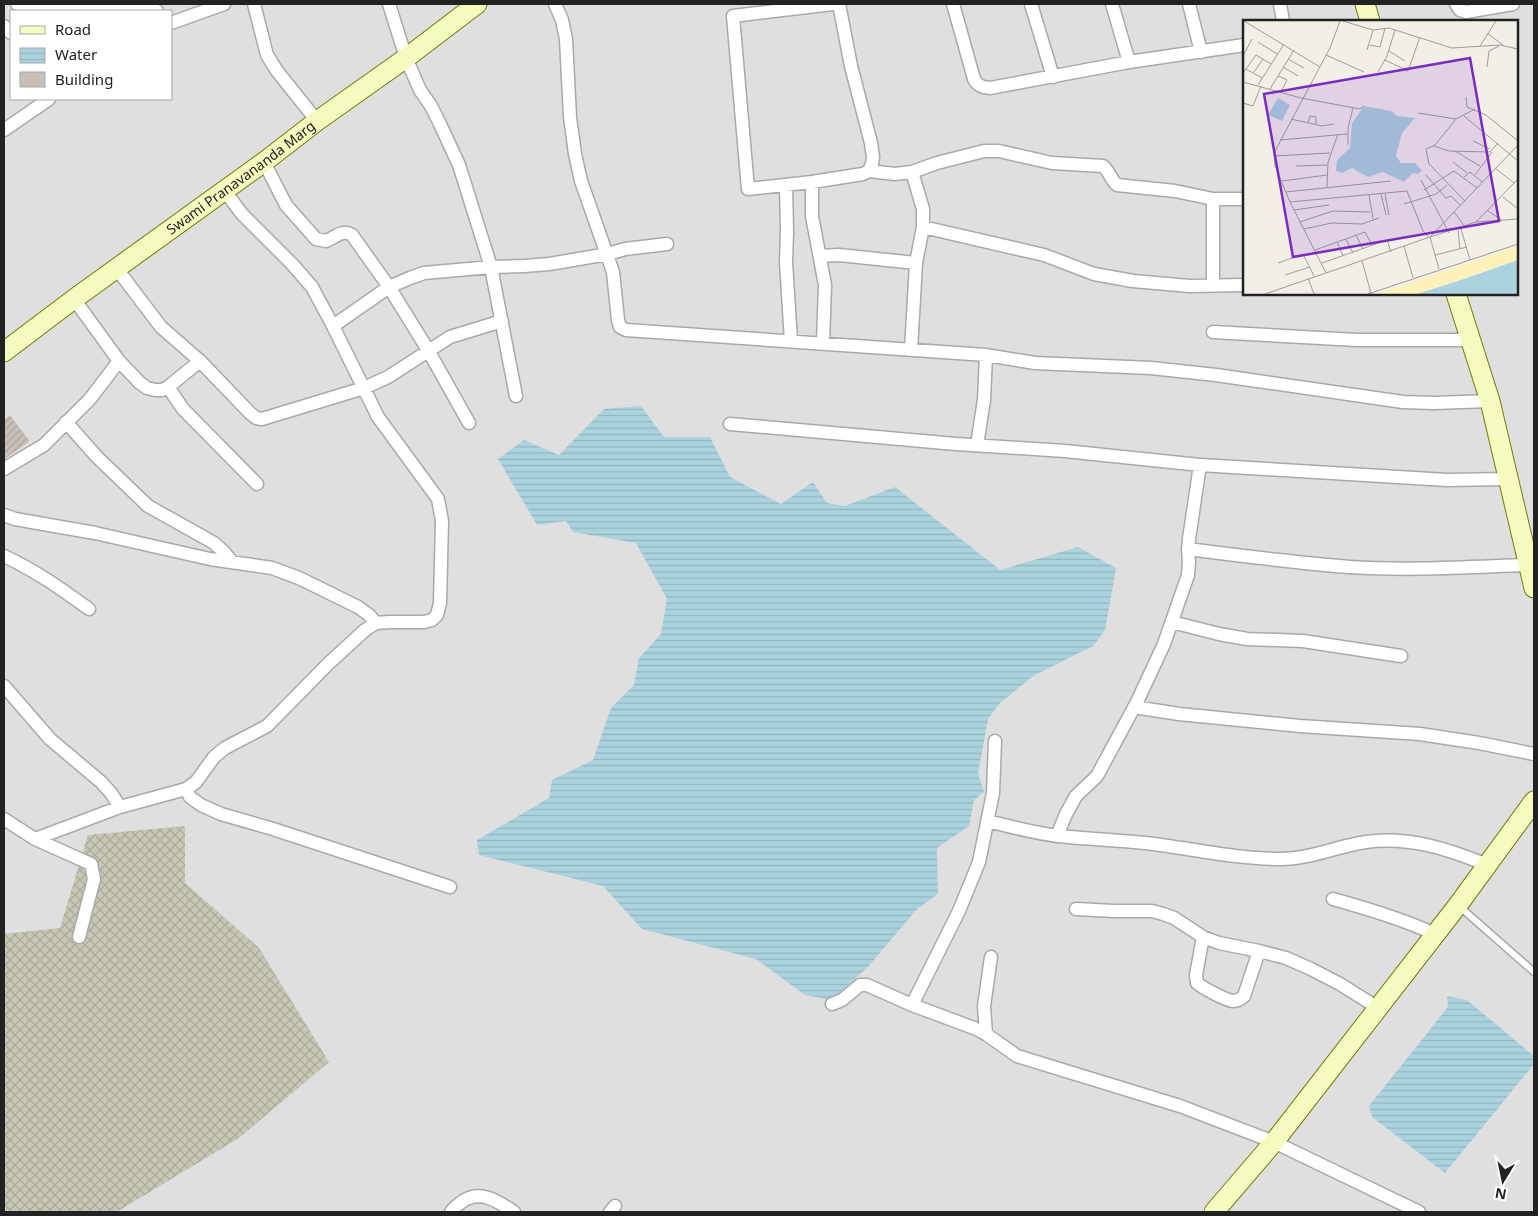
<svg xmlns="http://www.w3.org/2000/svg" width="1538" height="1216" viewBox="0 0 1538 1216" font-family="'Noto Sans',sans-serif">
  <defs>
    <pattern id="construction-cross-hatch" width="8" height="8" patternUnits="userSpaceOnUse" patternTransform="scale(1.25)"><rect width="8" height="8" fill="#c7c7b4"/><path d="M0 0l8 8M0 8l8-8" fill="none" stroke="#abab9a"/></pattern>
    <pattern id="water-rules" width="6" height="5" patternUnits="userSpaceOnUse" patternTransform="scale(1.25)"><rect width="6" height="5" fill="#aad3df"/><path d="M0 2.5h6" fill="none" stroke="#92b5bf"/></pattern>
    <pattern id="building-hatch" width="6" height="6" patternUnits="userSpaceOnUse" patternTransform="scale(1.25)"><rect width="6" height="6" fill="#c7bfb8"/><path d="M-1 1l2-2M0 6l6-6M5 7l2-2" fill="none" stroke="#aba49e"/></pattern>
  </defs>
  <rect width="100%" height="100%" fill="#f2efe9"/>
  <path fill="#e0dfdf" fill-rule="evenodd" d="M4 4H1534V1212H4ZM11 11H171V99H11ZM1244 21H1517V294H1244Z"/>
  <path fill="url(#construction-cross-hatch)" d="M185 826V883L259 948 329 1062 239 1138 120 1210 111 1212H4V934L60 928 88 835Z"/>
  <path fill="url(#water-rules)" d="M641 406 664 437H710L730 477 781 504 813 482 827 503 845 506 895 487 1000 570 1078 547 1116 568 1105 630 1093 646 1033 676 1000 703 988 719 978 773 984 792 974 800 969 826 937 848 938 894 917 909 868 967 831 1000 805 995 756 959 642 929 603 886 479 855 477 840 549 798 552 780 593 760 611 708 634 685 639 658 661 634 667 599 636 543 573 532 566 521 537 525 498 459 524 440 559 455 604 409Z
    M1447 996 1467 1000 1534 1056V1064L1445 1173 1372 1117 1369 1106 1448 1007Z"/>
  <path fill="url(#building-hatch)" stroke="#c4b6ab" d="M10 416 29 441 4 459V421Z"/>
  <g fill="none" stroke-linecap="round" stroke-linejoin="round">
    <defs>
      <path id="lane" d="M1460 907 1534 972"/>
      <path id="street" d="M17 4 144 7 157 11
        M254 4 267 55 277 71 317 121
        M389 4 406 58 420 90 431 106 440 124 459 165 491 267 516 396
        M555 4 562 20 566 39 570 117 575 154 581 181 613 272 618 320 620 327 626 330 986 355 1035 363 1151 368 1216 375 1403 402 1434 403 1490 401
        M833 4 733 16 748 189 812 182 863 174 869 171 872 164 873 157 871 143 851 66 839 4
        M953 4 974 79C978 86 982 87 990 88L1129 62 1244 45
        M1031 4 1053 77
        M1112 4 1129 62
        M1189 4 1201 52
        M1280 4 1283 21
        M1456 4 1460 10 1466 12 1513 4
        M171 23 224 4
        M4 26 11 33
        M4 130 49 99
        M264 162 286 205 316 239 326 241C336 237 342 229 352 235L389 287 428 350 469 423
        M869 171 895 174 912 172 937 163 984 151H999L1052 163 1103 166C1110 172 1110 179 1117 185L1175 191 1213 199H1244
        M812 182V216L825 285 823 343
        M786 185 787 232 786 262 791 341
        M1213 199V285
        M923 227 1044 255 1094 274 1133 281 1189 286 1244 285
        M820 256 839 255 916 263
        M117 269 161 327 200 361 250 413 256 418 262 419 364 388 388 377 450 337 502 321
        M74 299 119 361 140 383 147 388 155 390H162L168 387 200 361
        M333 326 389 287 410 278 424 273 491 267 524 266 549 264 608 254 625 249 667 244
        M1213 332 1357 340H1470
        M911 350 916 263 923 227V209L912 172
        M168 387 183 409 257 484
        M66 422 97 457 148 506 214 543 224 552 232 562
        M730 424 956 444 1065 451 1200 465 1447 480 1508 479
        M977 445 984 400 986 355
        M4 469 44 445 90 399 119 361
        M4 515 15 519 95 533 210 559 272 568 299 578 358 607 369 615 376 623
        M1188 549C1242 556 1296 563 1350 567 1409 571 1470 567 1529 565
        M4 556C36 571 60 588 89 609
        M1172 622 1219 634 1247 639 1303 641 1401 656
        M4 686 50 739 101 782 111 793 120 807
        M1134 707 1179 714 1300 726 1420 734 1479 743 1534 754
        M186 789 190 797 201 805 221 814 273 829 450 887
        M4 819 35 839 91 864 94 879 79 937
        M988 821C1011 827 1034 833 1058 836 1087 839 1116 840 1145 843 1190 848 1235 859 1281 859 1311 859 1337 846 1366 842 1408 836 1449 849 1487 865
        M1057 836 1066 814 1076 796 1097 776 1137 702 1164 644 1188 575 1189 562 1188 549 1189 539 1200 465
        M35 839 120 807 186 789 196 782 214 757 225 748 267 726 328 664 365 630 376 623 389 622H424L432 620 437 615 440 603 442 521 438 499 378 417 333 326 312 287 293 265 242 214 224 190
        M1333 899C1368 909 1402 919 1435 934
        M1076 909 1114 911H1152L1163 914 1174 918 1203 937 1219 943 1259 951 1286 958 1311 969 1340 984 1378 1008
        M1203 937 1196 975 1197 983C1203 988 1225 1000 1233 1001 1238 1001 1241 999 1244 996L1259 951
        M832 1004 842 1000 860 985H867L912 1005 974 1028 986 1034 1017 1056 1180 1106 1274 1142 1419 1212
        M912 1005 959 911 979 862 993 793 995 741
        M986 1034 984 1006 991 957
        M451 1212C454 1207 458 1205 463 1201 481 1189 499 1202 514 1212
        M610 1212 615 1206"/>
      <g id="secondary">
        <path d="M1365 4 1370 21"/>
        <path d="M1456 294 1490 401 1534 588"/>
        <path id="s1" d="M4 352 74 299 264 162 317 121 406 58 477 4"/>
        <path d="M1214 1212 1274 1142 1458 905 1534 801"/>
      </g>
    </defs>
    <use href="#lane" stroke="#a9a9a9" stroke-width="9"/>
    <use href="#street" stroke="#a9a9a9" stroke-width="15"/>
    <use href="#secondary" stroke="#707d05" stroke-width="21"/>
    <use href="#lane" stroke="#fff" stroke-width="6"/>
    <use href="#street" stroke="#fff" stroke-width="12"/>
    <use href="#secondary" stroke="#f7fabf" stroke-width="19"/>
  </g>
  <g text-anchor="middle" stroke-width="4.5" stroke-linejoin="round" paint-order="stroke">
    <g font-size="14" fill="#222" stroke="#fff">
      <text dy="5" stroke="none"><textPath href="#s1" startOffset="294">Swami Pranavananda Marg</textPath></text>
    </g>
  </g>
  <g transform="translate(1243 20)">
    <rect width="275" height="275" fill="#f2efe9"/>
    <path d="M275 226V240L174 274H135Z" fill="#fff1ba"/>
    <path d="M35 78 47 85 39 101 25 95ZM121 86 148 91 154 96 172 98 159 113 153 136 158 143H172L179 151 175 154 170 153 161 162 140 152 125 157 109 148 99 153 93 151 94 140 107 128 109 103ZM275 240V274H174L224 258Z" fill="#aad3df"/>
    <path fill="none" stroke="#9f9d99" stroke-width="1" d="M1 1 77 47M100 1 130 10 146 8 209 28 257 25 275 29M244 13 260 25M15 22 34 34M127 25 137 27 142 8M237 26 253 1M124 30 130 10M146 31 162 41M83 35 121 52M0 36 9 19M45 39 61 48M142 40 165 51 177 17M40 47 55 56M244 47 246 31 256 26M3 49 13 35 28 44M11 52 20 39M135 52 144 36 152 10M0 53 3 49 19 58M35 56 44 60 38 72M0 62 58 78 117 89 121 86M15 65 41 24M27 69 51 30M223 77 224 87 243 95 275 121M0 83 10 86 18 66M175 93 213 99M221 96 275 141M48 99 79 106 91 104M65 103 67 96 73 97V104M37 120 104 114M230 121 247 129M105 125V108L110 88M191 126 206 131 247 132 255 123M212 131 237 146M31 136 87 133M210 142 224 153M53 146 84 145M252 148 271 163M183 155 203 178 208 176 217 185M232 155 249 132M221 157 227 152 239 162M178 160 206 213M39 161 84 155M84 167 85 142 95 114M181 170 211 151 234 168M43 172 148 161M138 174 143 195M142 174 146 195M126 175 130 199M260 177 275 189M222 181 186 144 183 129 192 125 213 99 232 89M47 182 164 171 180 211 186 218M161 184 193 174 204 165M51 190 86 185M245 191 259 200M211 192 222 207M57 202 90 191 127 192M233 202 275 199M61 209 89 203 119 204 136 198M218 209 227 240M215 210 217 229M113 215 120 229M103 219 110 233M94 222 100 236M161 226 170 258M72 230 122 212 129 225M192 235 224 227M119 241 128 273M35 243 60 234 71 256M79 243 144 220 148 232M196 249 187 217 233 202 275 159M83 253 187 217 275 125M42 255 67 247M65 258 71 274M22 274 83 253 47 182 32 146 31 133 87 28 97 1M125 274 275 224"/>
    <path fill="#7b2cbf" fill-opacity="0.15" stroke="#7b2cbf" stroke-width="2.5" d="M227 38 256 201 50 237 21 74Z"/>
    <rect width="275" height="275" fill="none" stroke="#222" stroke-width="2.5"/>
  </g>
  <rect width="1538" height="1216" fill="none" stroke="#222222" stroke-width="10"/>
  <rect x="10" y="10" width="162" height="90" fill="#ffffff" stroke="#a7a7a7"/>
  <rect x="20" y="26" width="25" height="8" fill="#f7fabf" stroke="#a7a7a7"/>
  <text x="55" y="35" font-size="15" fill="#222222">Road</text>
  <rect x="20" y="48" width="25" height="15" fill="url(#water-rules)" stroke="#a7a7a7"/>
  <text x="55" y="60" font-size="15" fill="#222222">Water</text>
  <rect x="20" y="72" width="25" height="15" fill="#c7bfb8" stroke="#a7a7a7"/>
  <text x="55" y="85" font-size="15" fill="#222222">Building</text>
  <g transform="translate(1503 1181) rotate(190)" stroke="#ffffff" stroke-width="4" paint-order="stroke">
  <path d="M0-4L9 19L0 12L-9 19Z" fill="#222222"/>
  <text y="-8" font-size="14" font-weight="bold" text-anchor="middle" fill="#222222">N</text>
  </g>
</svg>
